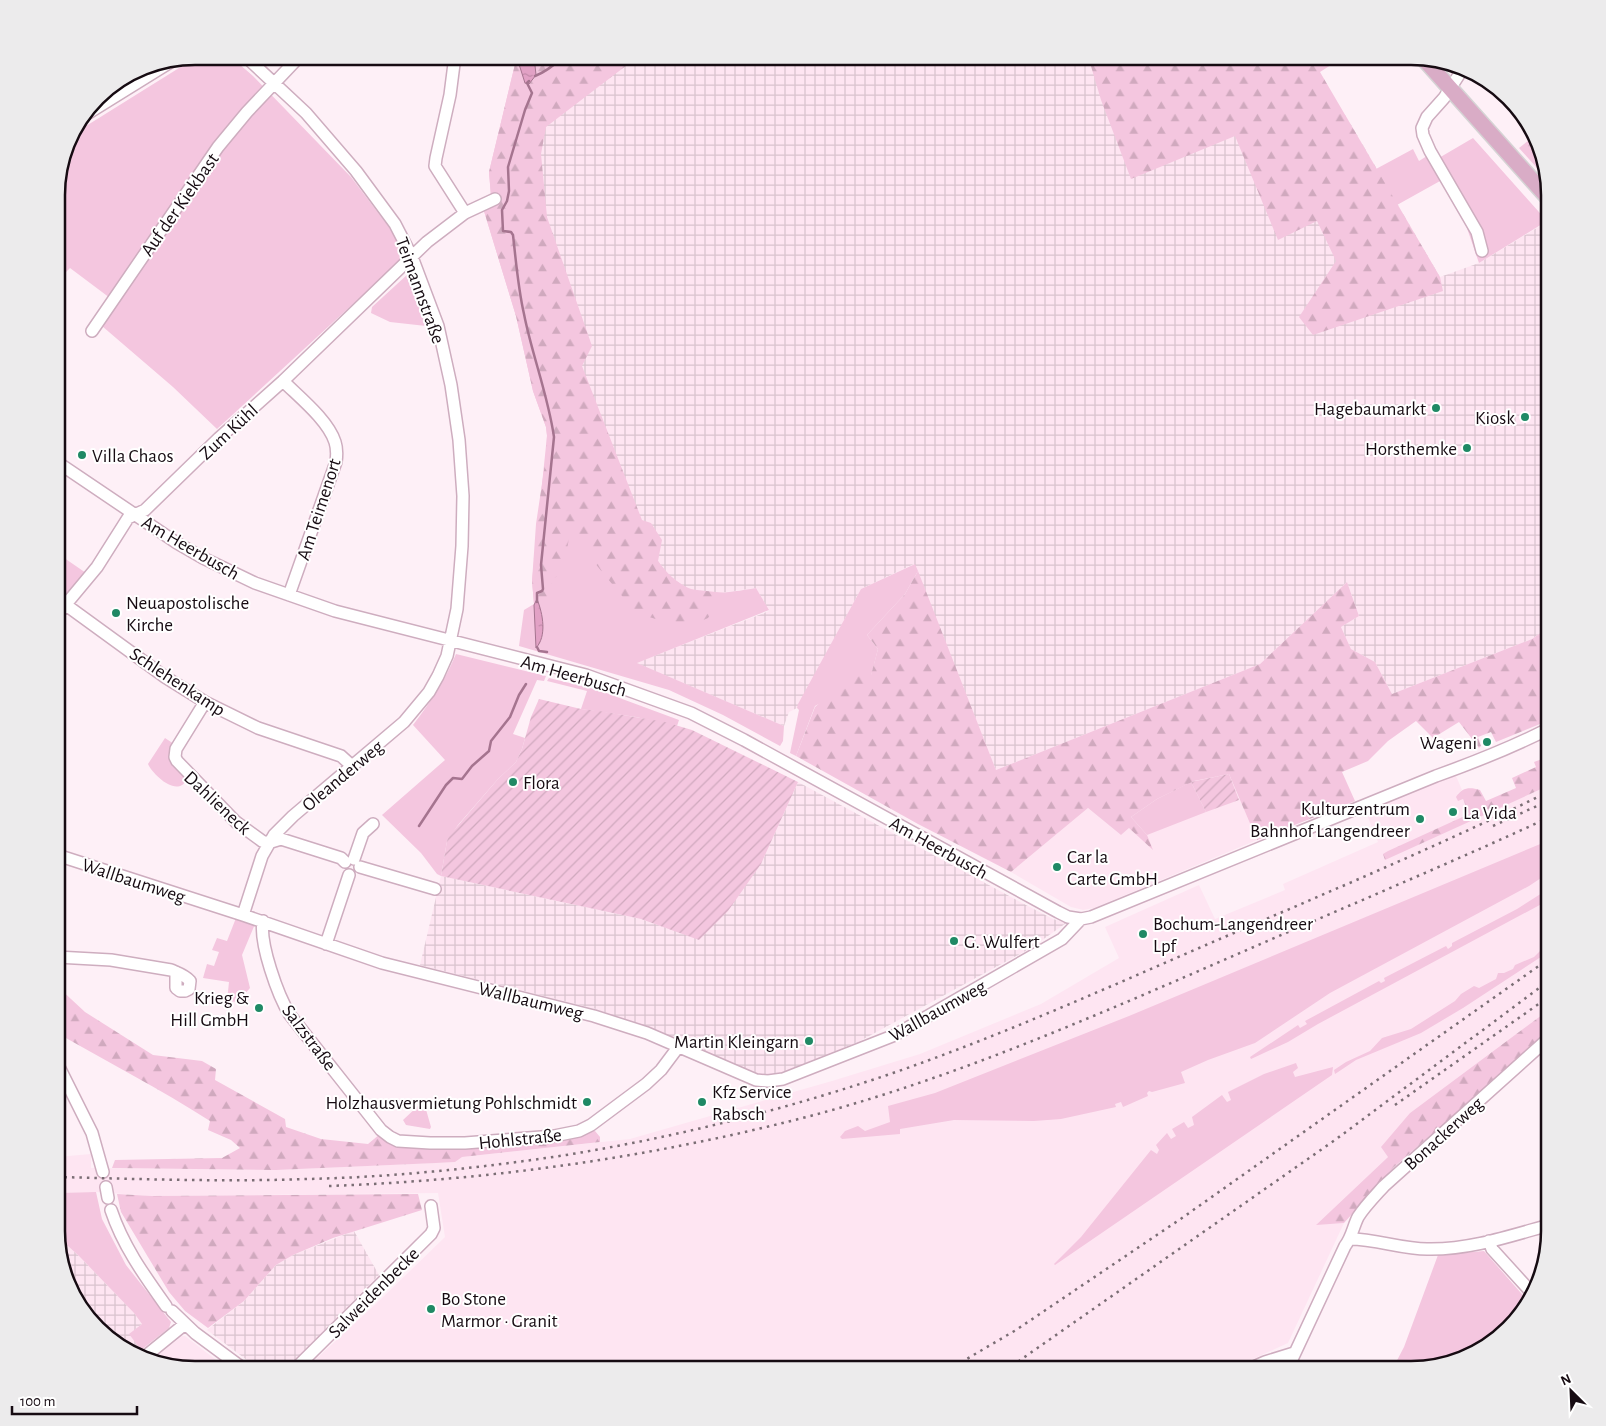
<svg xmlns="http://www.w3.org/2000/svg" width="1606" height="1426" viewBox="0 0 1606 1426" font-family="'Alegreya Sans',sans-serif">
  <defs>
    <pattern id="industrial-grid" width="8" height="8" patternUnits="userSpaceOnUse" patternTransform="scale(1.25)"><rect width="8" height="8" fill="#fee5f2"/><path d="M0 4h8M4 0v8" fill="none" stroke="#d9c3ce"/></pattern>
    <pattern id="forest-firs" width="22" height="20" patternUnits="userSpaceOnUse" patternTransform="scale(1.25)"><rect width="22" height="20" fill="#f4c6df"/><path d="M5 1l3.5 6h-7zM16 11l3.5 6h-7z" fill="#d0a9be"/></pattern>
    <pattern id="garden-furrows" width="10" height="10" patternUnits="userSpaceOnUse" patternTransform="scale(1.25)"><rect width="10" height="10" fill="#f4c6df"/><path d="M-1 1l2-2M0 10L10 0M9 11l2-2" fill="none" stroke="#d0a9be"/></pattern>
    <pattern id="water-ripples" width="26" height="14" patternUnits="userSpaceOnUse" patternTransform="scale(1.25)"><rect width="26" height="14" fill="#e2a1c5"/><path d="M2 4q2-2 4 0t4 0M15 11q2-2 4 0t4 0" fill="none" stroke="#c189a8"/></pattern>
  </defs>
  <rect width="100%" height="100%" fill="#fef0f7"/>
  <path fill="#fee5f2" d="M1229 774 1257 840 1094 908 1083 910 1071 907 1011 872 1088 808 1121 835 1129 828 1147 835 1131 817 1157 799 1194 781Z
    M1456 776 1462 790 1457 794 1463 799 1470 814 1424 836 1385 859 1550 785V1009L1410 1113 1388 1157 1317 1224 1344 1223 1288 1343 1229 1370H304L378 1302 445 1237 438 1193 152 1196 96 1192 57 1193V1157L91 1154V1168L276 1170 455 1162 461 1157 630 1139 832 1081 920 1054 1041 1004 1119 958 1105 927 1199 885 1215 919 1285 890 1283 884 1378 842 1365 810 1431 782Z
    M182 1336H185L229 1370H194L151 1361Z"/>
  <path fill="url(#industrial-grid)" d="M586 56H1239L1346 116 1440 277 1479 263 1550 220V626L1532 639 1392 694 1375 662 1351 649 1341 627 1359 616 1347 582 1260 664 996 770 914 564 861 589 797 708 789 712 784 726 636 663 769 611 756 588 712 594 688 589 667 574 658 561 584 405 533 184 535 127Z
    M798 782 1022 903 1053 919 1063 922 1069 921 1031 948 860 1041 784 1072 769 1076 756 1075 683 1042 596 1009 420 965 441 876 641 919 699 939 761 864Z
    M354 1231 379 1275 285 1370H260L207 1330 244 1301 276 1265 293 1255Z
    M57 1236 79 1256 134 1313 142 1324 130 1334 141 1350 135 1355 97 1329 70 1292Z"/>
  <path fill="#f4c6df" d="M202 56H230L253 76 351 177 404 247 403 258 217 429 173 387 102 326 118 304 70 268 57 281V185L70 136 179 68Z
    M517 56 551 82 533 184 566 361 658 561C686 600 713 595 756 588L769 610 637 663 784 726 783 741 780 746 723 715 669 690 519 646 524 610 534 604 532 581 547 436 546 427 533 391 516 316 484 211 491 196 489 172Z
    M1473 138 1547 221 1479 263 1449 176 1397 205 1376 169 1413 149 1419 161 1427 156 1432 162Z
    M408 274 426 326 390 322 371 313 372 307Z
    M57 553 86 573 57 607Z
    M915 564 918 571 905 594 867 635 878 649 871 676 815 706 796 756 790 753 799 710 797 708 798 704 861 589Z
    M456 654 546 676 544 681 537 680 513 734 525 738 522 749 516 762 498 779 458 825 447 841 441 876 437 874 421 853 382 815 445 760 413 725C432 700 444 682 456 654Z
    M549 678 598 690 679 720 677 726 636 717 581 709 587 691 547 681Z
    M165 738 174 744 188 779C187 780 183 785 182 785 171 792 152 773 148 764Z
    M1191 782 1206 812 1147 835 1131 817 1157 799Z
    M1550 840V872L1529 886 1330 993 1255 1043 1208 1060 1181 1072 1185 1083 1152 1092 1149 1091 1147 1093 1148 1096 1123 1107 1121 1102 1115 1104 1116 1107 1061 1119 1034 1121 954 1120 900 1129V1134L842 1139 840 1137 845 1131 858 1126 865 1131 890 1122 888 1106 935 1093 1129 1016Z
    M1550 888 1549 900 1318 1024 1288 1042 1251 1059 1250 1057 1298 1025 1300 1028 1307 1024 1305 1021 1379 981 1381 983 1385 981 1384 978 1446 946 1448 949 1452 946V943L1517 909Z
    M236 918 255 924 242 955 250 988 238 1002 227 1001 229 982 203 978 207 964 214 966 219 952 212 950 217 938 227 941Z
    M1550 947V951L1463 1008 1421 1033 1356 1060 1335 1074 1334 1070 1346 1062 1370 1051 1382 1038 1411 1029 1455 1001 1461 994 1474 986 1479 988 1496 979 1498 973H1504L1513 969 1515 965 1534 957 1543 948Z
    M1296 1063 1298 1068 1293 1072 1295 1077 1333 1067 1332 1075 1055 1265 1054 1264 1081 1237 1151 1150 1157 1154 1159 1150 1156 1145 1167 1133 1171 1139 1176 1136 1172 1129 1184 1122 1188 1128 1194 1125 1192 1117 1222 1095 1227 1102 1231 1100 1228 1092 1264 1074Z
    M419 1105 422 1109 425 1106 431 1127 430 1129 406 1125 403 1120Z
    M96 1192 102 1219 126 1265 171 1322 169 1328 141 1350 129 1334 142 1324 134 1313 79 1256 57 1236V1193Z
    M1484 1251 1528 1301 1509 1329 1465 1359 1411 1370H1392L1404 1347 1438 1255Z"/>
  <path fill="url(#forest-firs)" d="M517 56H643L627 65 546 127 541 154 547 217 592 346 582 366 642 520 651 523 662 540 658 561 667 574 688 589 725 593 708 618 685 628 636 613 570 533 563 571 552 580V595L534 604 532 581 536 524 546 457 547 435 546 427 533 391 516 316 484 211 491 196 489 172Z
    M1088 56H1345L1320 72 1440 277 1443 291 1313 335 1299 317 1336 261 1317 221 1278 240 1235 136 1131 179 1101 100Z
    M1530 127 1539 141 1546 178 1519 148 1534 136 1528 129Z
    M918 571 996 770 1260 664 1347 582 1359 616 1341 627 1351 649 1375 662 1392 694 1532 639 1550 626V720L1496 742 1491 732 1478 737 1481 746 1479 748 1459 722 1433 738 1416 721 1388 741 1368 761 1342 772 1355 801 1257 840 1229 774 1194 781 1157 799 1131 817 1147 835 1153 850 1129 828 1121 835 1088 808 1011 872 918 824 796 756 815 707 849 677 871 675 878 649 867 635 905 594Z
    M1550 756V785L1385 860 1383 854 1388 851 1469 814 1463 799 1458 801 1456 797C1462 787 1470 787 1480 790L1486 801 1516 788 1512 778 1536 767 1534 762Z
    M57 986 85 1012 153 1055 202 1061 216 1069 215 1080 285 1119 286 1127 321 1139 368 1144 380 1134 393 1142 416 1148 456 1146 595 1131 600 1137V1142L462 1157 455 1162 436 1163 276 1170 112 1168 115 1160 222 1158 240 1148 231 1140 208 1130 210 1121C160 1089 108 1062 57 1033Z
    M1550 1009V1031L1394 1167 1344 1223 1316 1225 1388 1157 1381 1147 1410 1113Z
    M117 1194 152 1196 418 1194 422 1210 333 1238 293 1255 276 1265 244 1301 208 1328 185 1311 169 1292 121 1212Z"/>
  <path fill="url(#garden-furrows)" d="M539 699 581 709 599 711 665 722 692 730 798 782 761 864 728 911 699 940 641 919 441 876 447 841 449 836 498 779 516 762 522 749 531 717Z
    M1229 774 1239 800 1206 812 1191 782Z"/>
  <path fill="url(#water-ripples)" stroke="#a5748f" d="M520 56H534L536 75 529 84 525 83 518 61Z
    M537 599C543 614 547 636 536 648L534 605Z"/>
  <g fill="none" stroke-linecap="round" stroke-linejoin="round">
    <path stroke="#a5748f" stroke-width="2.5" d="M535 76C545 72 552 67 560 59
      M529 81 527 83 532 93 525 110 508 167 509 191 507 201 502 210 503 231 511 232 513 235C516 261 518 288 524 314 532 355 548 395 554 437L541 565 543 589 542 591 537 593V602
      M537 647 539 651 547 652
      M419 826 446 785 453 778 462 779 472 766 489 751 491 741 510 717 519 695 526 684"/>
    <defs>
      <path id="minor" d="M455 56 450 95 436 158 435 166 465 213
        M1464 67 1444 98 1427 117 1422 128 1423 135 1430 151 1477 232 1482 251
        M85 115 172 61
        M92 331 218 147 247 112 300 56
        M283 381C299 397 328 420 335 442 337 448 337 455 336 462L289 595
        M57 462 177 543 203 558 255 583 335 611 586 675 691 713 744 740 1058 912 1068 917 1081 919
        M66 605 165 677 205 702 258 728 341 756 352 766
        M57 615 97 567 128 518 145 510 219 438 283 381 427 242 465 213 495 199
        M205 702 176 749 175 757 177 761 236 822 262 841 268 843
        M268 843 281 839 341 858 345 862
        M57 855 243 915 382 963 594 1016 647 1033 756 1080 768 1081 783 1079 895 1035 1062 939 1081 919 1091 917 1436 776C1475 762 1513 747 1550 728
        M354 859 363 833 373 824
        M360 867 435 889
        M243 915 262 856 274 835 293 816 404 722 429 692 438 676 447 656 457 609 462 546 463 496 459 440 451 385 438 326 412 257 395 224 356 171 306 113 245 56
        M263 921C259 943 278 996 290 1015L381 1130 390 1137 398 1141 430 1143H465L554 1136 579 1131 591 1125 646 1084 661 1070 679 1046
        M326 944 349 875
        M57 957 111 960 171 970C178 973 185 975 190 981L189 989 185 991H180L176 988V972
        M57 1063 92 1133 103 1172
        M106 1187 108 1198
        M111 1210C123 1246 144 1275 166 1306
        M1350 1239C1376 1239 1402 1249 1427 1249 1469 1250 1510 1236 1549 1225
        M1489 1241 1492 1249 1533 1294
        M172 1311 195 1333 245 1370
        M142 1359 185 1324
        M294 1370 431 1234 434 1228 431 1206
        M1247 1370 1265 1362 1294 1353
        M1287 1370 1345 1246C1352 1237 1353 1227 1358 1217 1365 1206 1375 1196 1384 1186L1550 1037"/>
      <path id="major" d="M1424 59 1550 200"/>
    </defs>
    <use href="#minor" stroke="#ceadbf" stroke-width="14"/>
    <use href="#major" stroke="#d5d3d4" stroke-width="18"/>
    <use href="#minor" stroke="#fff" stroke-width="11"/>
    <use href="#major" stroke="#d9acc6" stroke-width="15"/>
    <path stroke="#7a6d74" stroke-width="2.5" stroke-dasharray="2.5 5" stroke-linecap="butt" d="M1493 826 1550 800
      M1395 1105 1550 996
      M57 1177C140 1179 224 1182 308 1179 394 1177 481 1168 566 1155 677 1137 787 1109 893 1073 1000 1036 1102 990 1206 945 1321 895 1437 847 1550 791
      M329 1186C493 1180 655 1157 814 1115 956 1077 1090 1018 1224 960 1333 912 1442 867 1550 817
      M948 1370 1016 1330 1182 1218 1550 958
      M1006 1370 1335 1140 1550 980"/>
  </g>
  <g fill="#1f8965" stroke="#fff" stroke-width="2">
    <circle cx="1436" cy="408" r="5"/>
    <circle cx="1525" cy="417" r="5"/>
    <circle cx="1467" cy="448" r="5"/>
    <circle cx="82" cy="455" r="5"/>
    <circle cx="116" cy="613" r="5"/>
    <circle cx="1487" cy="742" r="5"/>
    <circle cx="513" cy="782" r="5"/>
    <circle cx="1453" cy="812" r="5"/>
    <circle cx="1420" cy="819" r="5"/>
    <circle cx="1057" cy="867" r="5"/>
    <circle cx="1143" cy="934" r="5"/>
    <circle cx="954" cy="941" r="5"/>
    <circle cx="259" cy="1008" r="5"/>
    <circle cx="809" cy="1041" r="5"/>
    <circle cx="587" cy="1102" r="5"/>
    <circle cx="702" cy="1102" r="5"/>
    <circle cx="431" cy="1309" r="5"/>
  </g>
  <g text-anchor="middle" stroke-width="4" stroke-linejoin="round" paint-order="stroke">
    <g font-size="19" fill="#160b12" stroke="#fff">
      <text transform="translate(179 204) rotate(-55)" y="7">Auf der Kiekbast</text>
      <text transform="translate(421 290) rotate(70)" y="7">Teimannstraße</text>
      <text transform="translate(228 431) rotate(-43)" y="7">Zum Kühl</text>
      <text transform="translate(318 509) rotate(-72)" y="7">Am Teimenort</text>
      <text transform="translate(191 547) rotate(30)" y="7">Am Heerbusch</text>
      <text transform="translate(574 675) rotate(16)" y="7">Am Heerbusch</text>
      <text transform="translate(178 681) rotate(33)" y="7">Schlehenkamp</text>
      <text transform="translate(342 775) rotate(-40)" y="7">Oleanderweg</text>
      <text transform="translate(218 802) rotate(43)" y="7">Dahlieneck</text>
      <text transform="translate(939 847) rotate(29)" y="7">Am Heerbusch</text>
      <text transform="translate(134 880) rotate(18)" y="7">Wallbaumweg</text>
      <text transform="translate(531 1000) rotate(14)" y="7">Wallbaumweg</text>
      <text transform="translate(937 1010) rotate(-29)" y="7">Wallbaumweg</text>
      <text transform="translate(310 1037) rotate(53)" y="7">Salzstraße</text>
      <text transform="translate(1443 1133) rotate(-42)" y="7">Bonackerweg</text>
      <text transform="translate(520 1138) rotate(-6)" y="7">Hohlstraße</text>
      <text transform="translate(373 1292) rotate(-45)" y="7">Salweidenbecke</text>
    </g>
    <g font-size="19" fill="#160b12" stroke="#fff" text-anchor="start">
      <text x="1426" y="415" text-anchor="end">Hagebaumarkt</text>
      <text x="1515" y="424" text-anchor="end">Kiosk</text>
      <text x="1457" y="455" text-anchor="end">Horsthemke</text>
      <text x="92" y="462">Villa Chaos</text>
      <text x="126" y="609">Neuapostolische<tspan x="126" dy="22">Kirche</tspan></text>
      <text x="1477" y="749" text-anchor="end">Wageni</text>
      <text x="523" y="789">Flora</text>
      <text x="1410" y="815" text-anchor="end">Kulturzentrum<tspan x="1410" dy="22">Bahnhof Langendreer</tspan></text>
      <text x="1463" y="819">La Vida</text>
      <text x="1067" y="863">Car la<tspan x="1067" dy="22">Carte GmbH</tspan></text>
      <text x="1153" y="930">Bochum-Langendreer<tspan x="1153" dy="22">Lpf</tspan></text>
      <text x="964" y="948">G. Wulfert</text>
      <text x="249" y="1004" text-anchor="end">Krieg &amp;<tspan x="249" dy="22">Hill GmbH</tspan></text>
      <text x="799" y="1048" text-anchor="end">Martin Kleingarn</text>
      <text x="712" y="1098">Kfz Service<tspan x="712" dy="22">Rabsch</tspan></text>
      <text x="577" y="1109" text-anchor="end">Holzhausvermietung Pohlschmidt</text>
      <text x="441" y="1305">Bo Stone<tspan x="441" dy="22">Marmor · Granit</tspan></text>
    </g>
  </g>
  <path d="M0 0H1606V1426H0ZM195 65H1411A130 130 0 0 1 1541 195V1231A130 130 0 0 1 1411 1361H195A130 130 0 0 1 65 1231V195A130 130 0 0 1 195 65Z" fill="#ecebec" fill-rule="evenodd"/>
  <path fill="none" stroke="#160b12" stroke-width="2.5" d="M195 65H1411A130 130 0 0 1 1541 195V1231A130 130 0 0 1 1411 1361H195A130 130 0 0 1 65 1231V195A130 130 0 0 1 195 65Z"/>
  <g transform="translate(1571 1391) rotate(336)" stroke="#ffffff" stroke-width="4" paint-order="stroke">
  <path d="M0-4L9 19L0 12L-9 19Z" fill="#160b12"/>
  <text y="-8" font-size="14" font-weight="bold" text-anchor="middle" fill="#160b12">N</text>
  </g>
  <path d="M12 1406v8h125v-8" fill="none" stroke="#160b12" stroke-width="2.5"/>
  <text x="20" y="1406" font-size="15" fill="#160b12" stroke="#ffffff" stroke-width="4" paint-order="stroke">100 m</text>
</svg>
